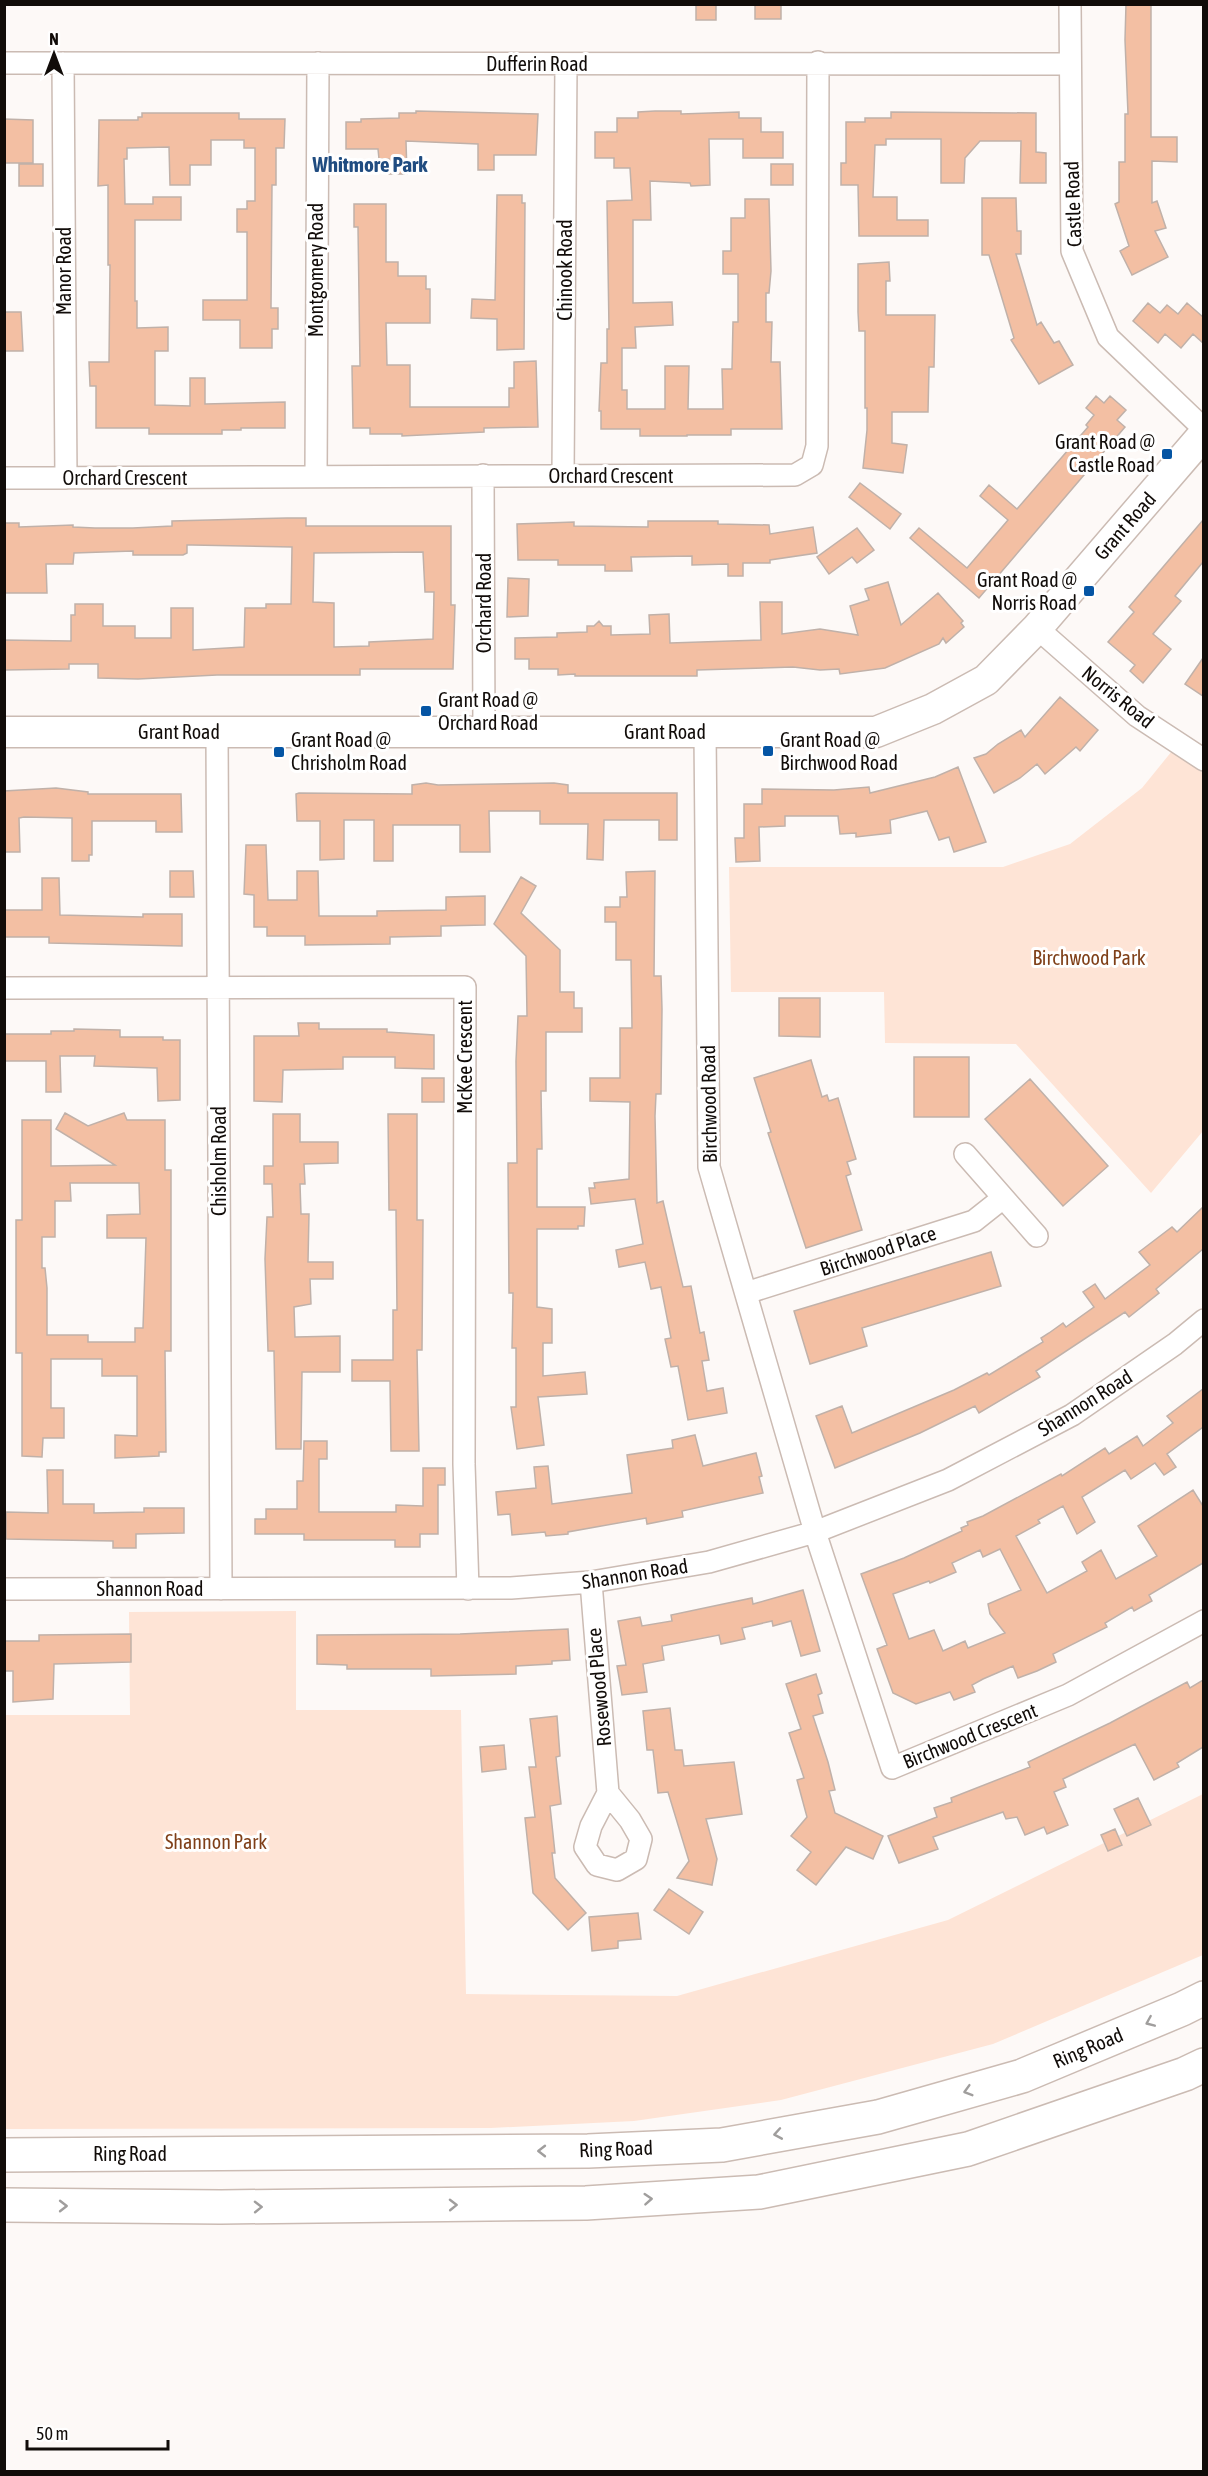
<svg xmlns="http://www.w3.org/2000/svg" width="1208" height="2476" viewBox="0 0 1208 2476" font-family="'Asap Condensed',sans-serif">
  <rect width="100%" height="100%" fill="#fdf9f7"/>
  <path fill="#fee4d6" d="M1172 751 1203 773V1131L1151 1193 1016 1044 885 1043 884 992H731L729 867H1003L1070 844 1142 788Z
    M296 1611V1710H461L466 1994 677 1996 948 1920 1203 1794V1955L993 2044 781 2100 634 2121 491 2128 5 2129 4 1715H130L129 1612Z"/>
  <path fill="#f3bfa3" stroke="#c0b1a9" stroke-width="1.5" fill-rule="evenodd" d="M696 4H716V20H696Z
    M755 4H781V19H755Z
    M1126 4H1151V137H1177V162L1152 161V203L1157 201 1166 228 1155 231 1168 257 1132 275 1120 251 1129 246 1115 204 1119 202V162H1125V114H1128L1125 40Z
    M416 111 538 114 536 155H494V170H478V144L406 141 407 174H389V159H379L378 149H346V122H361V119L399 118V113H416Z
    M655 111H681V114L739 112V118H761V132H783V158H743V139H709L710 185 691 186 690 183 650 181 651 220H633V303L672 302 673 325 635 327 636 348H622V390H627V409H665V366H689L688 409H723L722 369H732L733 322H738V274H723V251H731V218H745V199H769L771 271 769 293H766V322H772L771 362H780L782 429H731V435H687V436H640V429H601V411H599L601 363H607V329H609L607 201 632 200 630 168H614V158H595V132H617V118H638V112Z
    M891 112 1036 113V152L1046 153V183H1020L1021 141H980L965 158 964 183H941V139H886V145H875L873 197H897V220H928V236H859L858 185H841V163H846V122H865V118H891Z
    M142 113H239V119H285L284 148H276V185H272L271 308H278V329H272V348H240V320H203V300H247V232H237V209H247V201H255V148H244V140H211V165H190V185H170L169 147 127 148V159H124L125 204H153V197H181V220H135V301H137V328L168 327V351H155V405L190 406V378H205V404L285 402V428H241V430H222V434H149V428H96V386H90L89 362H109L110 265H108V185L98 186 99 120H138V117H142Z
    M4 119 33 120V163H4Z
    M19 164H43V186H19Z
    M771 164H793V185H771Z
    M497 195H522V203H525L524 349 497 350V319L471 318 472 299 495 300Z
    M982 198H1016L1017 231H1021V254H1016L1037 325 1041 322 1054 343 1059 341 1073 365 1039 384 1011 340 1014 338 989 255H982Z
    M354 204H386V262H398V276H426V289H430V323H386L387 365H410V407H509V388H514V362L536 361 538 427 484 428V432L402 436V434H370V428H353L352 366H360L358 227H354Z
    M889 262 890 281H886V315H935L934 367H929L928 412H892V443L907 445 903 473 863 468 867 430V408H865V331H859L858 312V264Z
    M1148 303 1160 313 1167 305 1178 314 1187 303 1203 317V343L1193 334 1181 348 1165 334 1158 343 1133 321Z
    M4 312H21L23 351H4Z
    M1096 396 1104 403 1110 396 1126 410 1117 420 1125 427 979 598 910 538 919 528 967 568 1008 520 980 496 989 485 1017 509 1088 427 1086 425 1094 415 1086 408Z
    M860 483 901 514 890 529 849 497Z
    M287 518H306V526H451V605H455L453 669H360V675H217L138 679 98 678V664H69V669L4 670V640L71 641V615H75V604H103V626H135V638H171V608H193V650L244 647 245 608H266V604H291L292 547 192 545H187V553L183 555H133V551L74 553 73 564H46L47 593H4V523H19V527L73 525V527L95 528H133L172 526V521ZM423 552 425 592H434L433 639 369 642V646L334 647V603L313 602 314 553Z
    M1203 520V562L1175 596 1181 601 1153 634 1171 649 1143 683 1130 671 1135 665 1108 642 1134 612 1129 607Z
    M648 521H718V524L769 525 770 534 813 527 817 553 770 560V563H743V576H728V564L692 565V556L631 557 632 571H605V565H558V560H518L517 524 574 522V526L648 527Z
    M857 528 874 550 857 563 852 557 829 574 817 557Z
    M508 578 529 579 528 616 507 617Z
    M888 582 901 625 938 593 963 621 961 623 964 627 946 643 943 638 939 644 885 668 840 674 839 669 820 670 793 667 697 670V676H575V674L558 675V669H529V659H515V638L557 637V633L587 632V626H594L599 621 603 626H611V635L650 634 649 615 669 614 670 643 761 640 760 602H782V634L820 629 858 635 850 606 869 600 865 589Z
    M1203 658V696L1185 684Z
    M1060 697 1098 730 1080 751 1076 747 1045 774 1037 764 1020 778 994 793 974 758 986 754 998 744 1021 730 1025 737Z
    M958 767 986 842 954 852 949 837 939 840 927 811 890 820 891 833 856 837V833L840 834 838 816H785V826L759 827 760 861 736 862 735 838H744V804H762V789L834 790 869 787 870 793 935 777Z
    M426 783 438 785 554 783 568 785V793H677V840H659V820H604L603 860 587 859 588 824H540V811H489L490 852H460V825H393V861H374V820H344V859L320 860V821H297L296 794 299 793 412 794V785Z
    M56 788 88 792V794H181L182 832H156V821H92V855H89V861H72V818L24 817 19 818 20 852H4V791Z
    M246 845H266L268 900H297V871H318L319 916H377V911L446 910V897L485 896V925L441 926V936L390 937V944L305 945V936H267V927H254V895L244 894Z
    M170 871H193L194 897H170Z
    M655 871 654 976H661L662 1009 661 1094H656L655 1116 657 1203 663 1201 683 1287 691 1286 700 1333 704 1332 709 1360 702 1361 707 1391 723 1388 727 1413 688 1420 678 1366 671 1367 665 1339 671 1338 661 1287 651 1289 645 1262 619 1267 616 1250 643 1244 635 1199 591 1204 589 1188H595L594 1183 629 1179 630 1102 590 1101V1078H620V1028H632L631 960H616V922H605V907H620V897H627L626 872Z
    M521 877 536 886 521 913 560 950V992H574V1008H582V1032H546V1091H541L542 1149H537V1207H585L584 1226H578V1229H537V1307L552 1309V1343H543V1376L585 1372 587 1394 538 1397 544 1445 517 1449 511 1407H516V1348H512L513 1293H509L508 1163H517L516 1061 518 1016H527L526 956 494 924Z
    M42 878H59L60 915 143 917V914H182V946L49 943V937H4V910H42Z
    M779 998H820V1037L779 1036Z
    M298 1023H319V1029H387V1032L434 1035V1069L395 1068V1057H343V1069L283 1070 282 1102 254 1101V1036H299Z
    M74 1029 120 1030V1037H163V1040H180V1100L158 1101 157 1068 94 1066 95 1056H60L61 1092H46V1061H4V1034H51V1031H74Z
    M914 1057H969V1117H914Z
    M811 1060 822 1097 827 1095 829 1101 838 1098 856 1159 847 1162 851 1174 846 1176 862 1230 806 1248 768 1133 771 1132 754 1078Z
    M422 1078H444V1102H422Z
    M1030 1079 1108 1166 1063 1206 985 1119Z
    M65 1113 88 1126 124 1113 127 1120H165V1170H171V1351H165L166 1452H159V1456L115 1458V1435L137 1436V1376H102V1359H51V1408H64V1438H43L42 1457 22 1456V1353H16V1220H22V1120H51V1166L115 1165 56 1129ZM70 1183H139L140 1214 107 1215V1238H146L143 1328H135V1342H88V1335H47V1288L45 1268H42V1237H55V1201H71Z
    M273 1114H300V1142H338V1163L304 1164 305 1184H300L301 1214H309L308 1262H333V1279H310L311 1304 294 1307 295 1337 340 1336V1372H302L301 1449H276L274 1351H268L265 1259 267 1217H273L272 1184H264V1166H273Z
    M388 1114H417V1220H423L422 1350H417L419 1451H391L390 1381H352V1360H393V1310H397L396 1210H389Z
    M1203 1207V1249L1156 1289 1159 1293 1129 1317 1125 1312 1036 1371 1040 1377 979 1413 975 1406 920 1433 835 1468 816 1416 842 1406 852 1433 954 1390 987 1373 989 1375 1043 1342 1041 1338 1049 1333 1063 1323 1066 1327 1094 1307 1083 1292 1095 1284 1105 1299 1150 1265 1139 1252 1172 1227 1177 1232Z
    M991 1252 1001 1286 862 1328 867 1346 810 1364 794 1311Z
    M1203 1389V1427L1167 1454 1176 1467 1164 1475 1155 1463 1131 1479 1125 1470 1082 1497 1095 1522 1077 1534 1063 1506 1038 1520 1040 1523 1016 1536 1047 1593 1087 1571 1082 1562 1101 1550 1116 1579 1157 1556 1138 1526 1193 1490 1203 1506V1563L1149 1595 1152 1601 1134 1611 1132 1607 1105 1623 1107 1627 1053 1654 1056 1662 1037 1671 1018 1678 1013 1666 983 1679 972 1685 975 1692 954 1700 950 1692 916 1704 893 1693 877 1649 887 1645 861 1574 904 1558 962 1531 961 1528 968 1525 967 1522 983 1516 1061 1474 1062 1476 1105 1448 1109 1454 1137 1436 1143 1446 1173 1423 1167 1416ZM1000 1549 1021 1590 988 1604 990 1614 1005 1633 968 1648 965 1641 943 1651 934 1630 909 1639 893 1594 929 1581 930 1583 956 1572 952 1563 980 1550 983 1557Z
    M695 1435 703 1466 756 1453 762 1476 759 1477 763 1493 682 1511 683 1517 647 1524 646 1518 568 1532V1534L546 1536 545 1532 512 1535 510 1514 498 1515 496 1492 536 1488 534 1467 548 1466 552 1504 632 1493 627 1455 673 1448 672 1440Z
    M304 1441H327V1459H319V1512H396V1505L423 1506V1468H445V1485H438V1534H420V1547H395V1540H304V1534H255V1519H266V1509H297V1481H303Z
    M47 1470H63V1504H94V1513L144 1512V1508H184V1533L136 1534V1548H113V1541L6 1539V1512L48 1513Z
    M803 1590 820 1651 801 1656 791 1621 773 1626 772 1621 742 1628 745 1639 721 1644 719 1635 662 1646 664 1660 643 1664 647 1692 622 1695 617 1666 626 1665 618 1621 640 1617 642 1626 672 1621 671 1615 752 1598 753 1604Z
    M568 1629 570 1660 552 1661V1664L516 1666V1674L431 1676V1669H347V1665L317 1664V1635L460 1634Z
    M131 1634V1662L54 1664 53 1699 13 1702V1671H4V1641H39V1635Z
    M816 1674 822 1693 818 1695 823 1713 813 1716 828 1762 835 1790 829 1791 835 1813 883 1836 873 1859 846 1847 816 1885 797 1870 811 1852 791 1836 807 1817 797 1780 804 1778 789 1733 801 1729 786 1684Z
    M1203 1680V1747L1177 1763 1179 1767 1154 1780 1135 1744 1063 1779 1066 1787 1054 1792 1068 1825 1047 1834 1044 1827 1025 1835 1017 1817 1006 1819 1003 1812 933 1837 938 1849 899 1863 888 1836 937 1817 934 1808 952 1802 951 1798 1030 1767 1028 1762 1110 1723 1187 1682 1190 1688Z
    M670 1708 675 1750H682L684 1766 734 1762 742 1814 706 1819 717 1859 712 1885 677 1878 689 1861 668 1792 658 1793 653 1750H647L643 1711Z
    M557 1716 560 1756 556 1757 561 1804 550 1806 555 1853H552L555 1878 586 1913 568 1930 533 1893 525 1818 535 1817 529 1767H536L530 1719Z
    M504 1745 506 1769 482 1772 480 1747Z
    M1138 1798 1151 1825 1127 1836 1114 1809Z
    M1115 1829 1122 1845 1108 1851 1101 1835Z
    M669 1889 703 1912 689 1934 654 1910Z
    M638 1913 641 1939 618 1941V1948L592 1951 589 1917Z"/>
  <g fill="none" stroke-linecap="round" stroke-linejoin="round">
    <defs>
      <path id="street" d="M1070 4 1072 251 1108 337 1204 429
        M4 63 1070 64
        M63 63 66 478
        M483 475 484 732
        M316 476 318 63
        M563 476 566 64
        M4 478 795 475 812 465 817 446 818 62
        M1037 628 1137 716 1204 760
        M705 732 709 1167 815 1532 892 1768 1068 1695 1204 1621
        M217 733 221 1589
        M4 988 465 987 464 1464 468 1589
        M965 1154 1037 1236
        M746 1293 974 1221 1003 1198
        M591 1582 608 1793
        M4 1589 511 1588 591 1582 709 1562 815 1532 948 1480 1072 1415 1175 1344 1204 1320
        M608 1793 630 1820 641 1839 636 1859 617 1870 597 1865 585 1847 591 1826Z"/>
      <path id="secondary" d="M4 732H876L933 709 986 680 1037 628 1204 434"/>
      <path id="highway" d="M4 2155 588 2151 722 2145 878 2117 1022 2076 1182 2009 1204 1998
        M4 2205 221 2207 586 2203 759 2192 968 2149 1185 2074 1204 2065"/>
    </defs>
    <use href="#street" stroke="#cbbbb3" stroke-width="24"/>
    <use href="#secondary" stroke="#cbbbb3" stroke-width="33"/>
    <use href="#highway" stroke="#cbbbb3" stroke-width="36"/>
    <use href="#street" stroke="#fff" stroke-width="21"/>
    <use href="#secondary" stroke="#fff" stroke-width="30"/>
    <use href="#highway" stroke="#fff" stroke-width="33"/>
  </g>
  <defs><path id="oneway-chevron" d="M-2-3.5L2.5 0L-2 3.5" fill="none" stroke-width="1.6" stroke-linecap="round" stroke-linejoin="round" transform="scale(1.5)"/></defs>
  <g stroke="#a09e9d">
    <use href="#oneway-chevron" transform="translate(1150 2022) rotate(157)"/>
    <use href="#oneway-chevron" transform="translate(968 2091) rotate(164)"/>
    <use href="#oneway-chevron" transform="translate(778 2134) rotate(170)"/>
    <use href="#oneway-chevron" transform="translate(542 2151) rotate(180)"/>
    <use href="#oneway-chevron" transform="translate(648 2199) rotate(-4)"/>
    <use href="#oneway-chevron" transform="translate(453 2205) rotate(-1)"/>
    <use href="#oneway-chevron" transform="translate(63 2206)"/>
    <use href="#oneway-chevron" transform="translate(258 2207) rotate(-1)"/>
  </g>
  <g fill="#0555a4" stroke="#fff" stroke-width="2">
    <rect x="1161" y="448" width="12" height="12" rx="3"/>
    <rect x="1083" y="585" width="12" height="12" rx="3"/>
    <rect x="420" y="705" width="12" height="12" rx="3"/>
    <rect x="762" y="745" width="12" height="12" rx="3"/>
    <rect x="273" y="746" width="12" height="12" rx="3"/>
  </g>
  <g text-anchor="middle" stroke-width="6" stroke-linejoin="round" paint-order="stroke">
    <g font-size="20" fill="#110c09" stroke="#fff">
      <text x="537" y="71">Dufferin Road</text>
      <text transform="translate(1073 204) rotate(-92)" y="7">Castle Road</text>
      <text transform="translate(316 270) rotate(-90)" y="7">Montgomery Road</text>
      <text transform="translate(565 270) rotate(-90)" y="7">Chinook Road</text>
      <text transform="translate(64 271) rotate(-90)" y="7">Manor Road</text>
      <text x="611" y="483">Orchard Crescent</text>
      <text x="125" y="485">Orchard Crescent</text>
      <text transform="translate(1125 526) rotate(-49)" y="7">Grant Road</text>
      <text transform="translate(484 603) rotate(-90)" y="7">Orchard Road</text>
      <text transform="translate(1118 697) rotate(39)" y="7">Norris Road</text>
      <text x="179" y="739">Grant Road</text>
      <text x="665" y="739">Grant Road</text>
      <text transform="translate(465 1057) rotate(-90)" y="7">McKee Crescent</text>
      <text transform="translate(709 1104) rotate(-91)" y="7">Birchwood Road</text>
      <text transform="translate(219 1161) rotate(-90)" y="7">Chisholm Road</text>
      <text transform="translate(878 1251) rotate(-18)" y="7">Birchwood Place</text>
      <text transform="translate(1085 1403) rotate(-32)" y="7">Shannon Road</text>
      <text transform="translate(635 1574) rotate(-9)" y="7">Shannon Road</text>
      <text x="150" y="1596">Shannon Road</text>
      <text transform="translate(599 1687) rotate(-95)" y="7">Rosewood Place</text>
      <text transform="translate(970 1736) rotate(-22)" y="7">Birchwood Crescent</text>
      <text transform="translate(1088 2048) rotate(-23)" y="7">Ring Road</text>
      <text transform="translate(616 2149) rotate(-2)" y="7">Ring Road</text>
      <text x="130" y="2161">Ring Road</text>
    </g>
    <g font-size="20" fill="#110c09" stroke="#fff" text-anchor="start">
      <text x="1155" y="449" text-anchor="end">Grant Road @<tspan x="1155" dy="23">Castle Road</tspan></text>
      <text x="1077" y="587" text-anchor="end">Grant Road @<tspan x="1077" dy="23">Norris Road</tspan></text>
      <text x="438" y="707">Grant Road @<tspan x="438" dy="23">Orchard Road</tspan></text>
      <text x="291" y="747">Grant Road @<tspan x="291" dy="23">Chrisholm Road</tspan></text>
      <text x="780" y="747">Grant Road @<tspan x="780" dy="23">Birchwood Road</tspan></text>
    </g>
    <g font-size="20" fill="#7f3f18" stroke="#fff">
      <text x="1089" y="965">Birchwood Park</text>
      <text x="216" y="1849">Shannon Park</text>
    </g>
    <g font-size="21" font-weight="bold" fill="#204c80" stroke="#fff">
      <text x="370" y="172">Whitmore Park</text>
    </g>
  </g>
  <rect width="1208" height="2476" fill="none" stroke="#110c09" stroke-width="12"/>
  <g transform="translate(54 54)" stroke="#ffffff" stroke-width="4.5" paint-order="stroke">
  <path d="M0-4.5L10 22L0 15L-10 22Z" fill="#110c09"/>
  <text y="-9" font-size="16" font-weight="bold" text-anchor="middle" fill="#110c09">N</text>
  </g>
  <path d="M27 2440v9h141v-9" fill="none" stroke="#110c09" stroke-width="3"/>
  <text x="36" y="2440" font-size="18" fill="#110c09" stroke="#ffffff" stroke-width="4.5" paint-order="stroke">50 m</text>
</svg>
